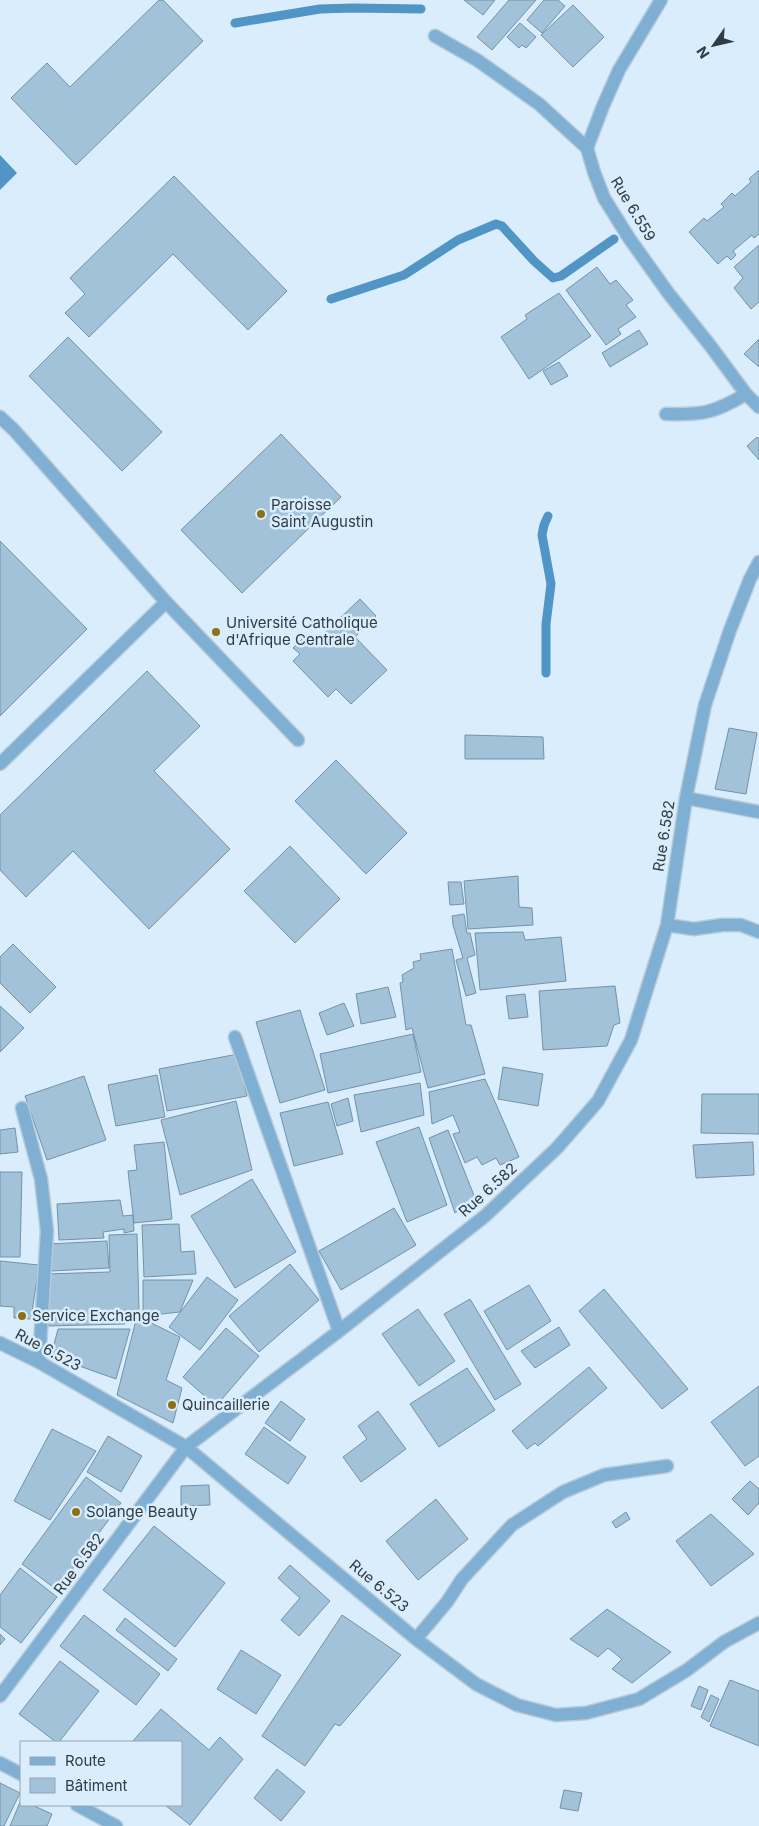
<svg xmlns="http://www.w3.org/2000/svg" width="759" height="1826" viewBox="0 0 759 1826" font-family="Inter,sans-serif">
  <rect width="100%" height="100%" fill="#d9edfc"/>
  <path fill="#5095c5" d="M0 155 17 173 0 190Z"/>
  <g fill="none" stroke-linecap="round" stroke-linejoin="round">
    <path stroke="#5095c5" stroke-width="9" d="M235 23 320 9 353 8 421 9
      M331 299 404 275 458 240 496 224 502 226 534 261 553 278 561 276 614 239
      M546 673V624L551 584 542 535 544 525 548 516"/>
  </g>
  <path fill="#a2c2da" stroke="#7392a9" d="M159 0H163L203 41 76 165 11 98 47 63 70 87Z
    M464 0H495L483 15Z
    M509 0H536L492 50 477 37Z
    M544 0H558L565 6 542 33 527 20Z
    M573 5 604 37 573 67 541 35Z
    M520 23 536 37 526 48 522 45 519 48 507 37Z
    M759 170V234L754 238 752 235 733 251 736 255 731 260 727 256 718 264 689 232 704 218 707 221 724 207 721 204 732 193 735 196 751 182 749 179Z
    M174 176 287 291 248 330 173 254 89 337 65 313 85 294 70 278Z
    M759 245V302L751 309 734 288 743 278 734 267Z
    M597 267 610 284 616 280 633 300 626 305 636 317 618 329 621 334 606 345 566 290Z
    M559 293 591 336 529 379 501 337 527 319 525 315Z
    M639 330 648 344 610 367 602 353Z
    M68 337 162 432 122 471 29 376Z
    M759 339V367L744 354Z
    M559 362 568 376 551 385 543 371Z
    M281 434 341 497 242 593 181 530Z
    M757 437 759 439V460L747 446Z
    M0 541 87 629 0 716Z
    M360 599 376 616 355 637 387 670 351 704 336 689 328 697 293 661 300 654 293 648 303 638 311 646Z
    M147 671 200 726 154 771 230 849 149 929 73 851 26 897 0 870V815Z
    M729 728 757 733 746 794 715 789Z
    M465 735 543 737 544 759H465Z
    M336 760 407 833 366 874 295 801Z
    M290 846 340 899 295 943 244 891Z
    M518 876 519 907 532 908 533 925 468 929 464 881Z
    M448 882H461L464 904 450 905Z
    M464 914 467 933H470L475 955 467 958 476 993 466 996 456 960 463 958 453 925 452 916Z
    M523 932 525 940 561 937 566 981 480 990 475 933Z
    M13 944 56 987 30 1013 0 983V957Z
    M452 949 466 1025H471L485 1074 428 1088 412 1028 406 1030 400 983 403 982 402 975 414 968 413 962 421 960 420 954Z
    M615 986 620 1023 614 1025 607 1046 543 1050 539 991Z
    M388 987 396 1017 361 1024 356 994Z
    M525 994 528 1017 509 1019 506 996Z
    M344 1003 354 1026 327 1035 319 1013Z
    M0 1006 24 1028 0 1052Z
    M300 1010 325 1090 280 1103 256 1022Z
    M413 1034 421 1072 328 1093 320 1054Z
    M238 1054 247 1096 167 1111 159 1069Z
    M503 1067 543 1074 538 1106 498 1099Z
    M157 1075 165 1117 116 1126 108 1085Z
    M84 1076 106 1140 47 1160 25 1096Z
    M485 1079 519 1157 500 1165 496 1158 482 1165 477 1157 465 1163 453 1134 460 1132 453 1115 432 1124 429 1092Z
    M420 1083 424 1115 361 1132 354 1095Z
    M702 1094H759V1134L701 1133Z
    M348 1098 353 1121 337 1126 331 1104Z
    M236 1101 252 1170 180 1195 161 1120Z
    M328 1102 343 1154 294 1166 280 1113Z
    M419 1127 447 1205 407 1222 376 1142Z
    M15 1128 18 1152 0 1154V1130Z
    M448 1130 475 1198 455 1213 429 1138Z
    M164 1142 172 1219 134 1223 128 1171 137 1170 134 1145Z
    M753 1142 754 1175 696 1178 693 1145Z
    M0 1172H22L20 1257H0Z
    M252 1179 296 1252 235 1288 191 1216Z
    M120 1200 123 1216 133 1215 134 1231 124 1233V1229L103 1232 104 1238 59 1240 57 1204Z
    M394 1208 416 1245 341 1290 319 1251Z
    M179 1224 181 1252 194 1251 196 1274 144 1277 142 1225Z
    M137 1234 139 1310H124L125 1324 48 1326 46 1274 110 1272 109 1235Z
    M107 1241 109 1268 51 1271 49 1244Z
    M0 1261 39 1265 31 1319 14 1318V1307L0 1306Z
    M290 1264 319 1300 259 1352 229 1316Z
    M207 1277 238 1300 200 1350 169 1327Z
    M143 1280H193L180 1312 143 1316Z
    M529 1285 551 1321 507 1350 484 1311Z
    M604 1289 688 1389 662 1409 579 1311Z
    M470 1299 521 1384 495 1400 444 1314Z
    M418 1309 455 1361 419 1386 382 1334Z
    M137 1316 180 1337 166 1380 182 1388 173 1423 117 1395Z
    M559 1327 570 1345 535 1368 521 1351Z
    M226 1328 259 1356 216 1406 183 1377Z
    M58 1329H130L116 1379 51 1356Z
    M589 1367 607 1388 538 1446 535 1443 527 1449 512 1431Z
    M467 1368 495 1410 439 1447 410 1404Z
    M759 1386V1456L745 1466 711 1422Z
    M281 1401 305 1419 290 1441 265 1423Z
    M378 1411 406 1449 361 1482 343 1457 367 1439 358 1426Z
    M264 1427 306 1457 288 1484 245 1454Z
    M52 1429 96 1451 50 1520 14 1501Z
    M108 1436 142 1456 121 1492 87 1472Z
    M86 1477 121 1503 57 1590 22 1564Z
    M750 1481 759 1489V1503L748 1515 732 1499Z
    M209 1485 210 1505 181 1506V1486Z
    M436 1499 468 1539 418 1580 386 1541Z
    M626 1512 630 1519 616 1528 612 1522Z
    M711 1514 754 1554 711 1586 676 1541Z
    M154 1526 225 1583 175 1647 103 1590Z
    M290 1565 330 1601 299 1636 281 1620 300 1598 278 1578Z
    M20 1568 57 1597 21 1643 0 1627V1595Z
    M607 1609 671 1652 632 1683 612 1669 622 1659 608 1648 598 1657 570 1639Z
    M84 1615 160 1674 136 1705 60 1646Z
    M342 1615 401 1655 340 1726 335 1724 305 1766 262 1736Z
    M125 1618 177 1659 168 1671 116 1630Z
    M0 1634 5 1639 0 1645Z
    M241 1650 281 1675 256 1714 217 1689Z
    M60 1661 99 1691 59 1742H56L19 1714Z
    M730 1680 759 1691V1746L710 1726Z
    M699 1686 708 1690 701 1710 691 1706Z
    M711 1695 719 1699 709 1722 701 1717Z
    M161 1709 209 1750 220 1737 243 1759 190 1825 165 1805H181V1742H132Z
    M277 1769 305 1792 281 1821 254 1798Z
    M0 1783 20 1793 4 1826H0Z
    M564 1790 582 1793 578 1811 560 1808Z
    M21 1800V1805H32L52 1814 47 1826H10Z"/>
  <g fill="none" stroke-linecap="round" stroke-linejoin="round">
    <defs>
      <path id="service" d="M0 417 14 430 166 602 298 740
        M0 764 166 602"/>
      <path id="minor" d="M435 36 477 60 539 104 587 148 594 172 604 198 629 238 669 294 709 344 746 394 759 407
        M587 148 603 106 619 70 661 0
        M666 414C703 415 714 413 746 394
        M686 798 759 812
        M667 925 694 929 722 925H741L759 932
        M235 1037 339 1331
        M22 1108 41 1179 47 1231 39 1362
        M0 1343 39 1362 186 1447 416 1639 476 1684 517 1705 556 1715 586 1713 639 1699 687 1670 724 1642 759 1623
        M416 1639 447 1602 462 1579 512 1525 563 1492 604 1475 667 1466
        M0 1696 186 1447 339 1331 485 1216 557 1148 598 1101 631 1040 667 925 686 798 705 705 730 630 750 579 759 562
        M0 1763 21 1774
        M77 1805 116 1826"/>
    </defs>
    <use href="#service" stroke="#b7cad8" stroke-width="15"/>
    <use href="#minor" stroke="#b7cad8" stroke-width="15"/>
    <use href="#service" stroke="#7fafd2" stroke-width="12"/>
    <use href="#minor" stroke="#7fafd2" stroke-width="12"/>
  </g>
  <g fill="#8c7114" stroke="#d9edfc" stroke-width="2">
    <circle cx="261" cy="514" r="5"/>
    <circle cx="216" cy="632" r="5"/>
    <circle cx="22" cy="1316" r="5"/>
    <circle cx="172" cy="1405" r="5"/>
    <circle cx="76" cy="1512" r="5"/>
  </g>
  <g text-anchor="middle" stroke-width="5" stroke-linejoin="round" paint-order="stroke">
    <g font-size="15" fill="#2f3c46" stroke="#d9edfc">
      <text transform="translate(633 209) rotate(59)" y="5">Rue 6.559</text>
      <text transform="translate(664 836) rotate(-81)" y="5">Rue 6.582</text>
      <text transform="translate(488 1190) rotate(-42)" y="5">Rue 6.582</text>
      <text transform="translate(48 1350) rotate(28)" y="5">Rue 6.523</text>
      <text transform="translate(79 1564) rotate(-53)" y="5">Rue 6.582</text>
      <text transform="translate(379 1586) rotate(40)" y="5">Rue 6.523</text>
    </g>
    <g font-size="15" fill="#2f3c46" stroke="#d9edfc" text-anchor="start">
      <text x="271" y="510">Paroisse<tspan x="271" dy="17">Saint Augustin</tspan></text>
      <text x="226" y="628">Université Catholique<tspan x="226" dy="17">d'Afrique Centrale</tspan></text>
      <text x="32" y="1321">Service Exchange</text>
      <text x="182" y="1410">Quincaillerie</text>
      <text x="86" y="1517">Solange Beauty</text>
    </g>
  </g>
  <rect x="20" y="1741" width="162" height="65" fill="#d9edfc" stroke="#95a6b3"/>
  <rect x="30" y="1757" width="25" height="8" fill="#7fafd2" stroke="#95a6b3"/>
  <text x="65" y="1766" font-size="15" fill="#2f3c46">Route</text>
  <rect x="30" y="1778" width="25" height="15" fill="#a2c2da" stroke="#95a6b3"/>
  <text x="65" y="1791" font-size="15" fill="#2f3c46">Bâtiment</text>
  <g transform="translate(714 45) rotate(236)" stroke="#d9edfc" stroke-width="4" paint-order="stroke">
  <path d="M0-4L9 19L0 12L-9 19Z" fill="#2f3c46"/>
  <text y="-8" font-size="14" font-weight="bold" text-anchor="middle" fill="#2f3c46">N</text>
  </g>
</svg>
